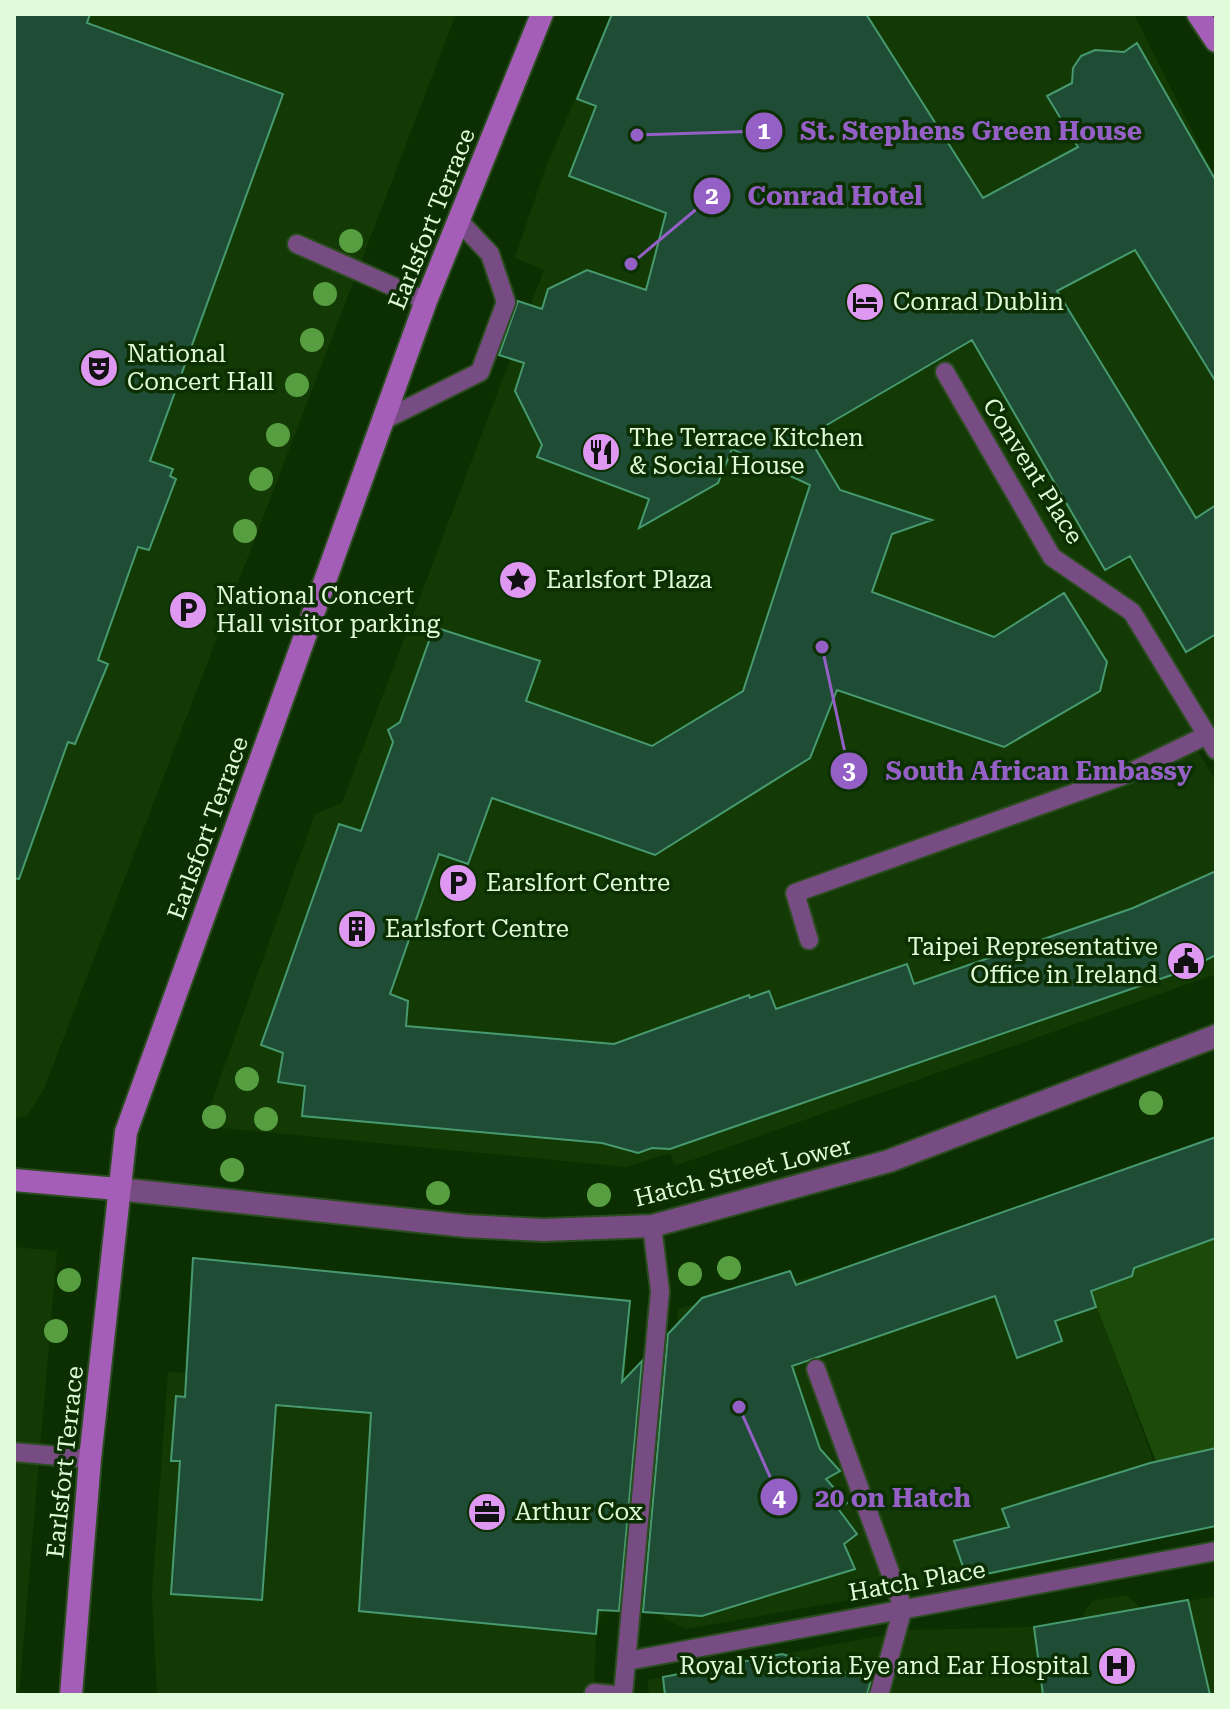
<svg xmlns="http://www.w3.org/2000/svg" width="1230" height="1709" viewBox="0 0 1230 1709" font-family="'Roboto Serif',serif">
  <rect width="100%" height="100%" fill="#0c2f01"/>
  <path fill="#133a04" d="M14 14H456L44 1089 28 1115 14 1119Z
    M612 14H1134L1216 179V728L1188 735 1216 781V974L675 1166 670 1153 626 1167 203 1126 315 814 342 803 544 270 515 258 545 169Z
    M1056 1194 1180 1533 1013 1571 686 1629 663 1618 678 1309 844 1269Z
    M14 1247 57 1251 19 1695H14Z
    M193 1258 630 1301 610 1584 596 1634 594 1695H157L152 1594 168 1372 186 1373Z
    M1126 1595 1142 1609 1216 1596V1695H649L648 1680 910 1630 1030 1627 1080 1620 1092 1601Z"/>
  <path fill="#1c4b09" d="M1216 1238V1448L1156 1462 1088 1284Z"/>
  <path fill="#1e4c35" stroke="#479a70" stroke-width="2" d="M14 14H90L87 23 283 94 150 461 173 469 170 476 176 479 149 550 138 547 98 660 108 664 75 744 68 742 19 879 14 878Z
    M612 14H866L983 198 1078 147 1047 96 1072 83 1073 68 1081 56 1095 50 1124 52 1137 43 1216 181V382L1135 250 1057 291 1196 518 1216 505V634L1186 652 1130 556 1105 570 972 340 808 436 840 490 932 520 892 534 872 592 994 637 1064 593 1107 662 1100 691 1004 747 837 690 810 758 655 855 492 798 468 864 439 854 390 994 408 1001 406 1026 614 1044 749 995 750 998 769 991 776 1009 907 964 914 984 1133 908 1216 871V955L1186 970 670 1149 652 1148 638 1153 602 1143 302 1116 305 1086 278 1082 283 1053 261 1045 339 824 361 831 393 742 388 730 400 722 434 627 540 661 526 701 652 746 743 691 810 485 732 449 718 483 639 528 649 499 537 457 542 445 515 391 524 363 499 355 518 301 542 309 548 289 587 270 646 290 666 213 569 176 596 106 577 99Z
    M1216 1137V1238L1134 1268 1132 1276 1091 1291 1096 1307 1055 1321 1062 1341 1017 1358 995 1296 792 1366 820 1449 840 1471 826 1479 847 1503 839 1510 857 1534 844 1544 855 1569 702 1616 643 1612 668 1334 702 1298 790 1271 796 1285Z
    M193 1258 630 1301 622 1382 642 1361 619 1611 598 1610 596 1634 359 1611 371 1413 276 1405 262 1600 171 1594 180 1461H171L176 1396 185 1397Z
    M1216 1448V1526L967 1578 954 1541 1009 1527 1002 1509 1150 1463Z
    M1188 1600 1210 1695H1043L1034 1627Z
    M782 1654 871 1680 867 1695H665L663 1677Z"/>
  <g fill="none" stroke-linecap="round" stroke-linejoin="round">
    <defs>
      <path id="service" d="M297 244 426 301
        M945 372 1052 557 1132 612 1216 750
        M384 420 480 372 506 302 490 254 459 221
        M809 940 795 893 1125 775 1207 735
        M816 1369 903 1608 879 1695
        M14 1452 90 1459
        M627 1661 1216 1551
        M594 1693 613 1695
        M623 1695 660 1291 652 1226"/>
      <path id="tertiary" d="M118 1189 466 1226 544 1230 652 1226 889 1161 1216 1036"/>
      <path id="secondary" d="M1198 14 1216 41
        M14 1180 118 1189
        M71 1695 90 1459 126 1132 426 301 542 14"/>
    </defs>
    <use href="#service" stroke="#2a4c1f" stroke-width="22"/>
    <use href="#tertiary" stroke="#2a4c1f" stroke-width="26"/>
    <use href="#secondary" stroke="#2a4c1f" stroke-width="26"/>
    <use href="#service" stroke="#774c83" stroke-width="18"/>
    <use href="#tertiary" stroke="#774c83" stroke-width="22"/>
    <use href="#secondary" stroke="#a55eb8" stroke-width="22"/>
  </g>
  <g fill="#579e41">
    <circle cx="351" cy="241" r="12"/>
    <circle cx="325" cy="294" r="12"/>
    <circle cx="312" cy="340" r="12"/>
    <circle cx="297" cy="385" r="12"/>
    <circle cx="278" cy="435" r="12"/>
    <circle cx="261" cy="479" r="12"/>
    <circle cx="245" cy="531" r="12"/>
    <circle cx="247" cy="1079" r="12"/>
    <circle cx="1151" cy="1103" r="12"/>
    <circle cx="214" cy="1117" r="12"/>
    <circle cx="266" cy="1119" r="12"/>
    <circle cx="232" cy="1170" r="12"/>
    <circle cx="438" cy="1193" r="12"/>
    <circle cx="599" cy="1195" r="12"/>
    <circle cx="729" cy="1268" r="12"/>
    <circle cx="690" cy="1274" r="12"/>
    <circle cx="69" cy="1280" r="12"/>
    <circle cx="56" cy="1331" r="12"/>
  </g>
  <defs>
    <symbol id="hotel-disc" viewBox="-11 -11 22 22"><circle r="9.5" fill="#de98f2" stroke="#0c2f01"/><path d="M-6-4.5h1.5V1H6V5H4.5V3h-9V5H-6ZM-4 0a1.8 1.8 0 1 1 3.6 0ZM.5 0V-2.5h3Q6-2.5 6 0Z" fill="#111"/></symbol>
    <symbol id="theatre-disc" viewBox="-11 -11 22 22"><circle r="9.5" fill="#de98f2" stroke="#0c2f01"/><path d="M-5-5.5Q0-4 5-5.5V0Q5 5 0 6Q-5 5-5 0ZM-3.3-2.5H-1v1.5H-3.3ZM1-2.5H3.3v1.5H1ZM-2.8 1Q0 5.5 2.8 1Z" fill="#111"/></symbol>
    <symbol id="restaurant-disc" viewBox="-11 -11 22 22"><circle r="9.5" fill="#de98f2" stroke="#0c2f01"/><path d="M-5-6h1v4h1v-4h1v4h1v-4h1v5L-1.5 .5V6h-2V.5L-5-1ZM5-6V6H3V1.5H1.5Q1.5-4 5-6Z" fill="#111"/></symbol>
    <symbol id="sight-disc" viewBox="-11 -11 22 22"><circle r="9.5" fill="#de98f2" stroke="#0c2f01"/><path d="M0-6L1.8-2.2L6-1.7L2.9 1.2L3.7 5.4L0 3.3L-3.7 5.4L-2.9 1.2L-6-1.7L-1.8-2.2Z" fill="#111"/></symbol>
    <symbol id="parking-disc" viewBox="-11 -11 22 22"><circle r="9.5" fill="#de98f2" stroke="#0c2f01"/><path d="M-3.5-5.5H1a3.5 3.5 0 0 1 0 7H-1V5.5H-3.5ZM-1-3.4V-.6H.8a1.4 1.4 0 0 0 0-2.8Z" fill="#111"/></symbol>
    <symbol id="building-disc" viewBox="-11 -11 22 22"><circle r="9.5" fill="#de98f2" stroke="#0c2f01"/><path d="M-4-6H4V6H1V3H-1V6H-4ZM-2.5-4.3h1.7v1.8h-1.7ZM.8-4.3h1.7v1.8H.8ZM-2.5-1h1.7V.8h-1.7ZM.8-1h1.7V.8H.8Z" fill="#111"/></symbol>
    <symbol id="civic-disc" viewBox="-11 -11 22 22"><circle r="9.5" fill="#de98f2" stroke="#0c2f01"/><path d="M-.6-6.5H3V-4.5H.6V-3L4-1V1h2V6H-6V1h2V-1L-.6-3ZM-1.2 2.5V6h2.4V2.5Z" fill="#111"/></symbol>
    <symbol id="office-disc" viewBox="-11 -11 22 22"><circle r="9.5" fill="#de98f2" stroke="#0c2f01"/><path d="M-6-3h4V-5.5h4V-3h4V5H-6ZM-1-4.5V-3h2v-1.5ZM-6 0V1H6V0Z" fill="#111"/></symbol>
    <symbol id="hospital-disc" viewBox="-11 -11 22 22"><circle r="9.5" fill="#de98f2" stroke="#0c2f01"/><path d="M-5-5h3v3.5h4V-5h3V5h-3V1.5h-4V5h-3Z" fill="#111"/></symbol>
  </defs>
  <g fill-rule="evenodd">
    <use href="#hotel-disc" x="843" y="280" width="44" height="44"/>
    <use href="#theatre-disc" x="77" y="346" width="44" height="44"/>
    <use href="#restaurant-disc" x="579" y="430" width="44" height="44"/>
    <use href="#sight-disc" x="496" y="558" width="44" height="44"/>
    <use href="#parking-disc" x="166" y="588" width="44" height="44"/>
    <use href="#parking-disc" x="436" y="861" width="44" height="44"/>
    <use href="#building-disc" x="335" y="907" width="44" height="44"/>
    <use href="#civic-disc" x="1164" y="939" width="44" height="44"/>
    <use href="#office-disc" x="465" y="1490" width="44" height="44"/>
    <use href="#hospital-disc" x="1095" y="1644" width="44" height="44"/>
  </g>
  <g text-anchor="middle" stroke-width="7" stroke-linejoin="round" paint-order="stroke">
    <g font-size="24" fill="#e1fbda" stroke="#0c2f01">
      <text transform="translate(432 219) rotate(-68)" y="8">Earlsfort Terrace</text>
      <text transform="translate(1033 471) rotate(58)" y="8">Convent Place</text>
      <text transform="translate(208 828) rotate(-70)" y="8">Earlsfort Terrace</text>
      <text transform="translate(743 1172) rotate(-14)" y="8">Hatch Street Lower</text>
      <text transform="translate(65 1462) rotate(-84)" y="8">Earlsfort Terrace</text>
      <text transform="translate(917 1581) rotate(-10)" y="8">Hatch Place</text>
    </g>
    <g font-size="24" fill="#e1fbda" stroke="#0c2f01" text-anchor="start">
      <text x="893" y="310">Conrad Dublin</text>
      <text x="127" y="362">National<tspan x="127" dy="28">Concert Hall</tspan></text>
      <text x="629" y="446">The Terrace Kitchen<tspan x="629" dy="28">&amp; Social House</tspan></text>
      <text x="546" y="588">Earlsfort Plaza</text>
      <text x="216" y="604">National Concert<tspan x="216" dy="28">Hall visitor parking</tspan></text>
      <text x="486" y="891">Earslfort Centre</text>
      <text x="385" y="937">Earlsfort Centre</text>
      <text x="1158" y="955" text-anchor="end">Taipei Representative<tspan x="1158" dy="28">Office in Ireland</tspan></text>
      <text x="515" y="1520">Arthur Cox</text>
      <text x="1089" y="1674" text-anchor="end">Royal Victoria Eye and Ear Hospital</text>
    </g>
  </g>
  <path fill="none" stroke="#9460c6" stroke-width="3" d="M637 135L764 131M631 264L712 196M822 647L849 771M739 1407L779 1497"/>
  <g fill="#9460c6" stroke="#0c2f01" stroke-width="3">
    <circle cx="637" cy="135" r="8"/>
    <circle cx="631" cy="264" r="8"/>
    <circle cx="822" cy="647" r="8"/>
    <circle cx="739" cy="1407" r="8"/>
    <circle cx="764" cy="131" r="20"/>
    <circle cx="712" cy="196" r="20"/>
    <circle cx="849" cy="771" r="20"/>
    <circle cx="779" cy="1497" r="20"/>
  </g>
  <g font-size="24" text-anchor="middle" font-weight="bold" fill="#fff">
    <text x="764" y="139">1</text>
    <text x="712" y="204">2</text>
    <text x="849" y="779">3</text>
    <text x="779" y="1506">4</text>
  </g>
  <g font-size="26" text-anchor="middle" font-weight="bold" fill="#9460c6" stroke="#0c2f01" stroke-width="7" stroke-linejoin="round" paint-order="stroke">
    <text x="971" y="140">St. Stephens Green House</text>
    <text x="835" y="205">Conrad Hotel</text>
    <text x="1039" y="780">South African Embassy</text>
    <text x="893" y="1507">20 on Hatch</text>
  </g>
  <rect width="1230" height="1709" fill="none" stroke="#e1fbda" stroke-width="32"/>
</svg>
